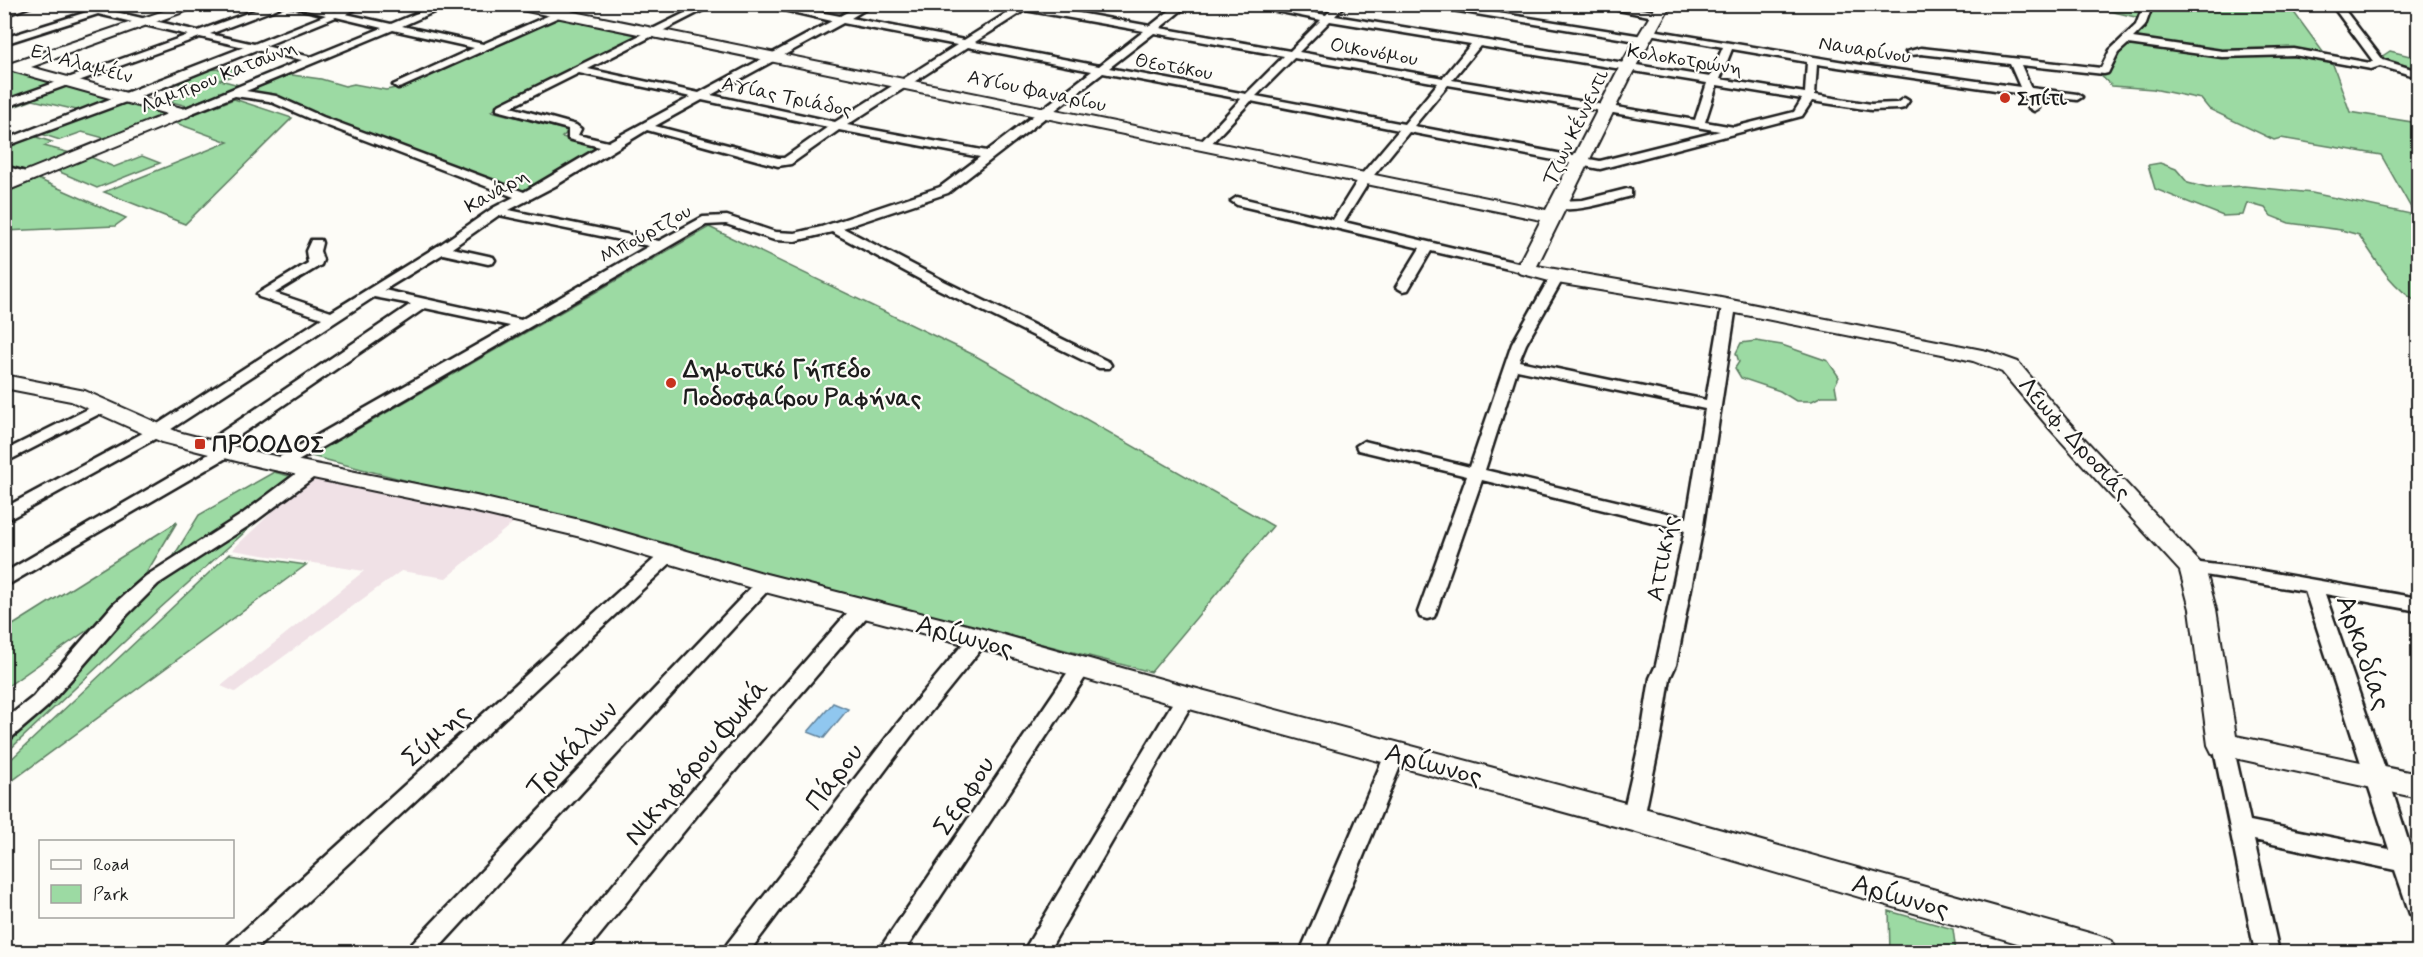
<svg xmlns="http://www.w3.org/2000/svg" width="2423" height="957" viewBox="0 0 2423 957" font-family="Mynerve,sans-serif">
  <rect width="100%" height="100%" fill="#fdfcf7"/>
  <filter id="ink" filterUnits="userSpaceOnUse"><feTurbulence type="fractalNoise" baseFrequency=".0167" numOctaves="2"/><feDisplacementMap in="SourceGraphic" scale="12" xChannelSelector="R" yChannelSelector="G"/><feConvolveMatrix kernelMatrix="1 2 1 2 8 2 1 2 1" color-interpolation-filters="sRGB"/></filter>
  <g filter="url(#ink)">
    <path fill="#f0e1e6" d="M308 478 520 517 446 578 401 571 235 692 221 686 364 571 232 550Z"/>
    <path fill="#9cdaa3" stroke="#5c7b60" stroke-width="1.5" d="M2279 4 2293 11 2334 67 2350 112 2418 123V303C2388 283 2379 264 2359 235L2341 230 2289 223 2271 216 2265 208 2247 203 2243 215 2223 216 2155 189 2148 165 2160 163 2176 169 2188 183 2207 188 2244 186 2312 193 2415 215 2381 155 2281 138 2274 140 2209 109 2201 99 2153 89 2112 86 2100 75 2148 20 2084 5Z
      M558 18 651 34 491 111 569 131 562 137 608 147 526 194 325 119 240 92 285 74 321 79 345 86 354 84 386 90 410 85Z
      M2390 51 2418 58V76L2393 69 2381 57Z
      M242 68 229 73 232 76 220 80 239 85 187 106 168 101 198 89 176 83 200 70Z
      M12 71 59 83 5 103 4 74Z
      M66 86 115 98 81 111 33 100 5 110Z
      M234 99 292 118 185 224 104 192 228 142 173 122Z
      M124 101 172 115 111 140 82 132 60 140 38 133Z
      M33 136 52 142 44 146 74 154 30 172 5 164V148Z
      M88 156 114 167 142 156 160 163 97 188 53 169Z
      M38 179 126 218 115 226 5 231V193Z
      M709 227 974 355 1273 526 1151 672 311 456Z
      M1756 341 1782 345 1828 361 1839 377 1835 385 1837 396H1822L1812 401H1796L1780 391 1741 378 1735 368 1739 362 1736 353 1741 343Z
      M274 472 297 478 167 567 199 515Z
      M275 505 157 611 5 754V742L50 701 156 582Z
      M177 522 141 582 96 624 5 688V630Z
      M229 554 306 565 5 786V765Z
      M1889 911 1953 929 1956 952H1890Z"/>
    <path fill="#90c7ef" stroke="#62839b" stroke-width="1.5" d="M833 703 848 709 824 738 808 732Z"/>
    <g fill="none" stroke-linecap="round" stroke-linejoin="round">
      <defs>
        <path id="street" d="M22 4H37L4 16V10Z
          M62 4H81L198 31 272 4H305L335 11 351 4H365L346 14 391 24 439 4H452L402 26 483 44 575 4H588L402 87 398 88 393 85 474 48 393 30 246 91 276 96 323 117 524 192 600 147 568 139V129L497 110V106L703 4H715L588 69 699 93 832 21 757 4H778L840 16 862 4H874L851 18 964 40 1015 8 1005 4H1030L1150 26 1178 4H1189L1160 28 1290 51 1321 20 1240 4H1264L1326 15 1336 4H1346L1335 16 1710 77 1723 47 1649 34 1644 31 1646 29 1862 65 2020 87 2010 64 1921 54 1911 55 1906 52 1921 48 2101 68 2110 50 2136 25 2144 4H2153L2145 26 2133 38 2222 51 2294 49 2370 63 2373 61 2331 4H2340L2383 60 2418 71V77L2380 66 2371 69 2294 55 2222 57 2128 44 2118 53 2108 73 2104 74 2021 65 2031 88 2077 94 2082 97 2077 100 2034 95 2039 108 2034 111 2029 108 2023 94 1817 64 1815 95 1871 104 1897 103 1904 98 1909 101 1904 108 1900 109 1871 110 1812 101 1802 116 1600 169 1409 132 1370 180 1344 222 1526 265 1533 269 1526 273 1431 251 1408 290 1403 291 1396 287 1420 248 1237 205 1231 201 1237 197 1333 220 1361 175 1399 130 1251 101 1207 148 1203 149 1197 146 1199 144 1241 99 1103 73 948 193 843 228 944 281 1109 362 1111 365 1109 368H1099L934 287 832 232 795 241 774 240 726 224 706 225 286 468H274L272 464 274 460 510 326 425 308 224 446H233L235 450 233 454 4 587V573L214 451 207 450 205 446 207 442 411 304 374 297 162 435 4 522V508L150 429 322 318 259 297 257 294 308 263 306 251 311 240H321L322 243 320 251 323 260 321 265 275 293 331 312 441 244 493 208 514 197 315 121 269 101 235 96 187 115H179V111L302 60 256 50 134 99 4 147V140L244 47 200 37 4 108V101L188 35 98 14 4 44V38L87 12ZM286 5 326 15 254 44 210 34ZM1025 10 1144 31 1099 66 975 42ZM336 17 382 28 311 57 265 46ZM1330 21 1471 44 1443 78 1299 52ZM843 23 957 45 835 122 711 95ZM1154 33 1284 56 1246 94 1109 68ZM1480 46 1707 83 1695 120 1452 80ZM968 47 1092 71 987 151 847 125ZM1732 49 1807 62 1805 93 1720 79ZM1294 58 1438 83 1404 124 1256 96ZM579 73 691 97 608 142 578 135 581 129 576 125 511 107ZM1448 85 1720 131 1600 161 1414 126ZM1717 85 1802 99 1794 112 1734 127 1705 122ZM702 100 828 127 784 158H778L655 126ZM647 130 778 166 791 164 839 130 980 157 940 187 821 227 795 233 775 232 727 216 703 217 659 241 509 210 555 186ZM499 215 649 246 521 320 384 290 443 254 488 264 493 263 495 260 493 257 452 248Z
          M1416 4H1441L1643 36 1648 39 1643 42Z
          M1588 4H1612L1659 12 1664 15 1659 18Z
          M4 166 33 174 35 177 29 181 4 173Z
          M1627 189 1631 190V196C1615 200 1566 217 1553 205L1559 201 1583 200Z
          M1557 273 1564 277 1526 344 1519 361 1706 400 1722 306 1729 302 1736 306 1702 532 1676 665 1670 678 1661 736 1644 818 1641 824 1633 827 1625 824 1622 818 1641 736 1650 678 1656 665 1685 530 1482 480 1436 612 1434 617 1427 619 1420 617 1418 612 1467 476 1358 450 1356 446 1364 441 1470 467 1512 344 1550 277ZM1517 370 1705 409 1687 518 1485 470Z
          M102 402 110 407 107 410 4 463V451Z
          M311 466 317 467 319 471 317 475 253 523 158 584 127 615 47 707 11 738 4 740V720L33 697 113 605 146 576 241 515 305 467Z
          M669 549 675 551 678 555 675 559 253 952H225L229 944 663 551Z
          M2192 562 2251 569 2418 598V611L2325 594 2388 777 2418 872V917L2410 914 2395 870 2254 840 2279 952H2255L2213 745 2216 739 2223 737 2230 739 2233 745 2250 821 2389 849 2305 591 2186 572 2183 568 2186 564Z
          M765 577 771 579 774 583 771 587 435 952H408L412 944 759 579Z
          M863 601 870 603 872 608 870 613 698 814 586 952H560L564 944 682 802 856 603Z
          M979 631 986 633 988 638 986 643 911 736 749 952H723L727 944 897 724 972 633Z
          M1081 661 1088 663 1091 668 1088 673 904 952H879L883 944 1074 663Z
          M1186 689 1193 692 1196 697 1048 952H1023L1179 692Z
          M1396 744 1403 746 1406 752 1324 952H1300L1386 752 1389 746Z"/>
        <path id="secondary" d="M184 4H205L31 67 189 110 191 113 189 116 4 192V180L167 114 9 70 6 67 9 64Z
          M506 4H535L1546 210 1619 68 1657 4H1671L1635 68 1537 266 1716 297 1942 342 1987 351 2018 362 2066 419 2205 568 2216 609 2236 736 2418 774V798L2212 753 2208 745 2190 609 2180 571 2050 429 2002 372 1973 361 1942 354 1716 309 1557 283 1519 273 1516 269 1541 220 512 8Z
          M4 375 85 391 178 432 260 453 476 496 584 521 766 574 979 628 1186 686 1633 805 2100 936 2112 941 2117 952H2048L1633 831 1186 708 979 648 765 592 581 537 476 512 260 467 162 442 71 401 4 388Z"/>
      </defs>
      <use href="#street" stroke="#1c1c1c" stroke-width="5"/>
      <use href="#secondary" stroke="#1c1c1c" stroke-width="4"/>
      <use href="#street" fill="#fdfcf7" fill-rule="evenodd"/>
      <use href="#secondary" fill="#fdfcf7" fill-rule="evenodd"/>
    </g>
  </g>
  <g fill="#c8321e" stroke="#fdfcf7" stroke-width="2">
    <circle cx="2005" cy="98" r="6"/>
    <circle cx="671" cy="383" r="6"/>
    <rect x="194" y="438" width="12" height="12" rx="3"/>
  </g>
  <g text-anchor="middle" stroke-width="4.5" stroke-linejoin="round" paint-order="stroke">
    <g font-size="20" fill="#1c1c1c" stroke="#fdfcf7">
      <text transform="translate(1865 49) rotate(9)" y="7">Ναυαρίνου</text>
      <text transform="translate(1374 51) rotate(10)" y="7">Οικονόμου</text>
      <text transform="translate(1685 59) rotate(9)" y="7">Κολοκοτρώνη</text>
      <text transform="translate(82 63) rotate(15)" y="7">Ελ Αλαμέιν</text>
      <text transform="translate(1174 66) rotate(10)" y="7">Θεοτόκου</text>
      <text transform="translate(218 76) rotate(-22)" y="7">Λάμπρου Κατσώνη</text>
      <text transform="translate(1037 90) rotate(12)" y="7">Αγίου Φαναρίου</text>
      <text transform="translate(787 96) rotate(12)" y="7">Αγίας Τριάδος</text>
      <text transform="translate(1575 127) rotate(-64)" y="7">Τζων Κέννεντι</text>
      <text transform="translate(496 190) rotate(-30)" y="7">Κανάρη</text>
      <text transform="translate(645 233) rotate(-29)" y="7">Μπούρτζου</text>
    </g>
    <g font-size="20" font-weight="bold" fill="#1c1c1c" stroke="#fdfcf7" text-anchor="start">
      <text x="2017" y="105">Σπίτι</text>
    </g>
    <g font-size="24" font-weight="bold" fill="#1c1c1c" stroke="#fdfcf7" text-anchor="start">
      <text x="683" y="377">Δημοτικό Γήπεδο<tspan x="683" dy="28">Ποδοσφαίρου Ραφήνας</tspan></text>
      <text x="212" y="452">ΠΡΟΟΔΟΣ</text>
    </g>
    <g font-size="24" fill="#1c1c1c" stroke="#fdfcf7">
      <text transform="translate(2075 438) rotate(48)" y="8">Λεωφ. Δροσιάς</text>
      <text transform="translate(1662 558) rotate(-79)" y="8">Αττικής</text>
    </g>
    <g font-size="28" fill="#1c1c1c" stroke="#fdfcf7">
      <text transform="translate(965 635) rotate(15)" y="10">Αρίωνος</text>
      <text transform="translate(2365 652) rotate(71)" y="10">Αρκαδίας</text>
      <text transform="translate(435 734) rotate(-42)" y="10">Σύμης</text>
      <text transform="translate(571 748) rotate(-47)" y="10">Τρικάλων</text>
      <text transform="translate(695 761) rotate(-50)" y="10">Νικηφόρου Φωκά</text>
      <text transform="translate(1434 763) rotate(15)" y="10">Αρίωνος</text>
      <text transform="translate(833 776) rotate(-53)" y="10">Πάρου</text>
      <text transform="translate(963 795) rotate(-57)" y="10">Σερφου</text>
      <text transform="translate(1901 895) rotate(16)" y="10">Αρίωνος</text>
    </g>
  </g>
  <rect width="2423" height="957" fill="none" stroke="#fdfcf7" stroke-width="24"/>
  <rect x="12" y="12" width="2399" height="933" fill="none" stroke="#1c1c1c" stroke-width="2" filter="url(#ink)"/>
  <rect x="39" y="840" width="195" height="78" fill="#fdfcf7" stroke="#a3a29f" stroke-width="1.5"/>
  <rect x="51" y="860" width="30" height="9" fill="#fdfcf7" stroke="#a3a29f" stroke-width="1.5"/>
  <text x="93" y="870" font-size="18" fill="#1c1c1c">Road</text>
  <rect x="51" y="885" width="30" height="18" fill="#9cdaa3" stroke="#a3a29f" stroke-width="1.5"/>
  <text x="93" y="900" font-size="18" fill="#1c1c1c">Park</text>
</svg>
